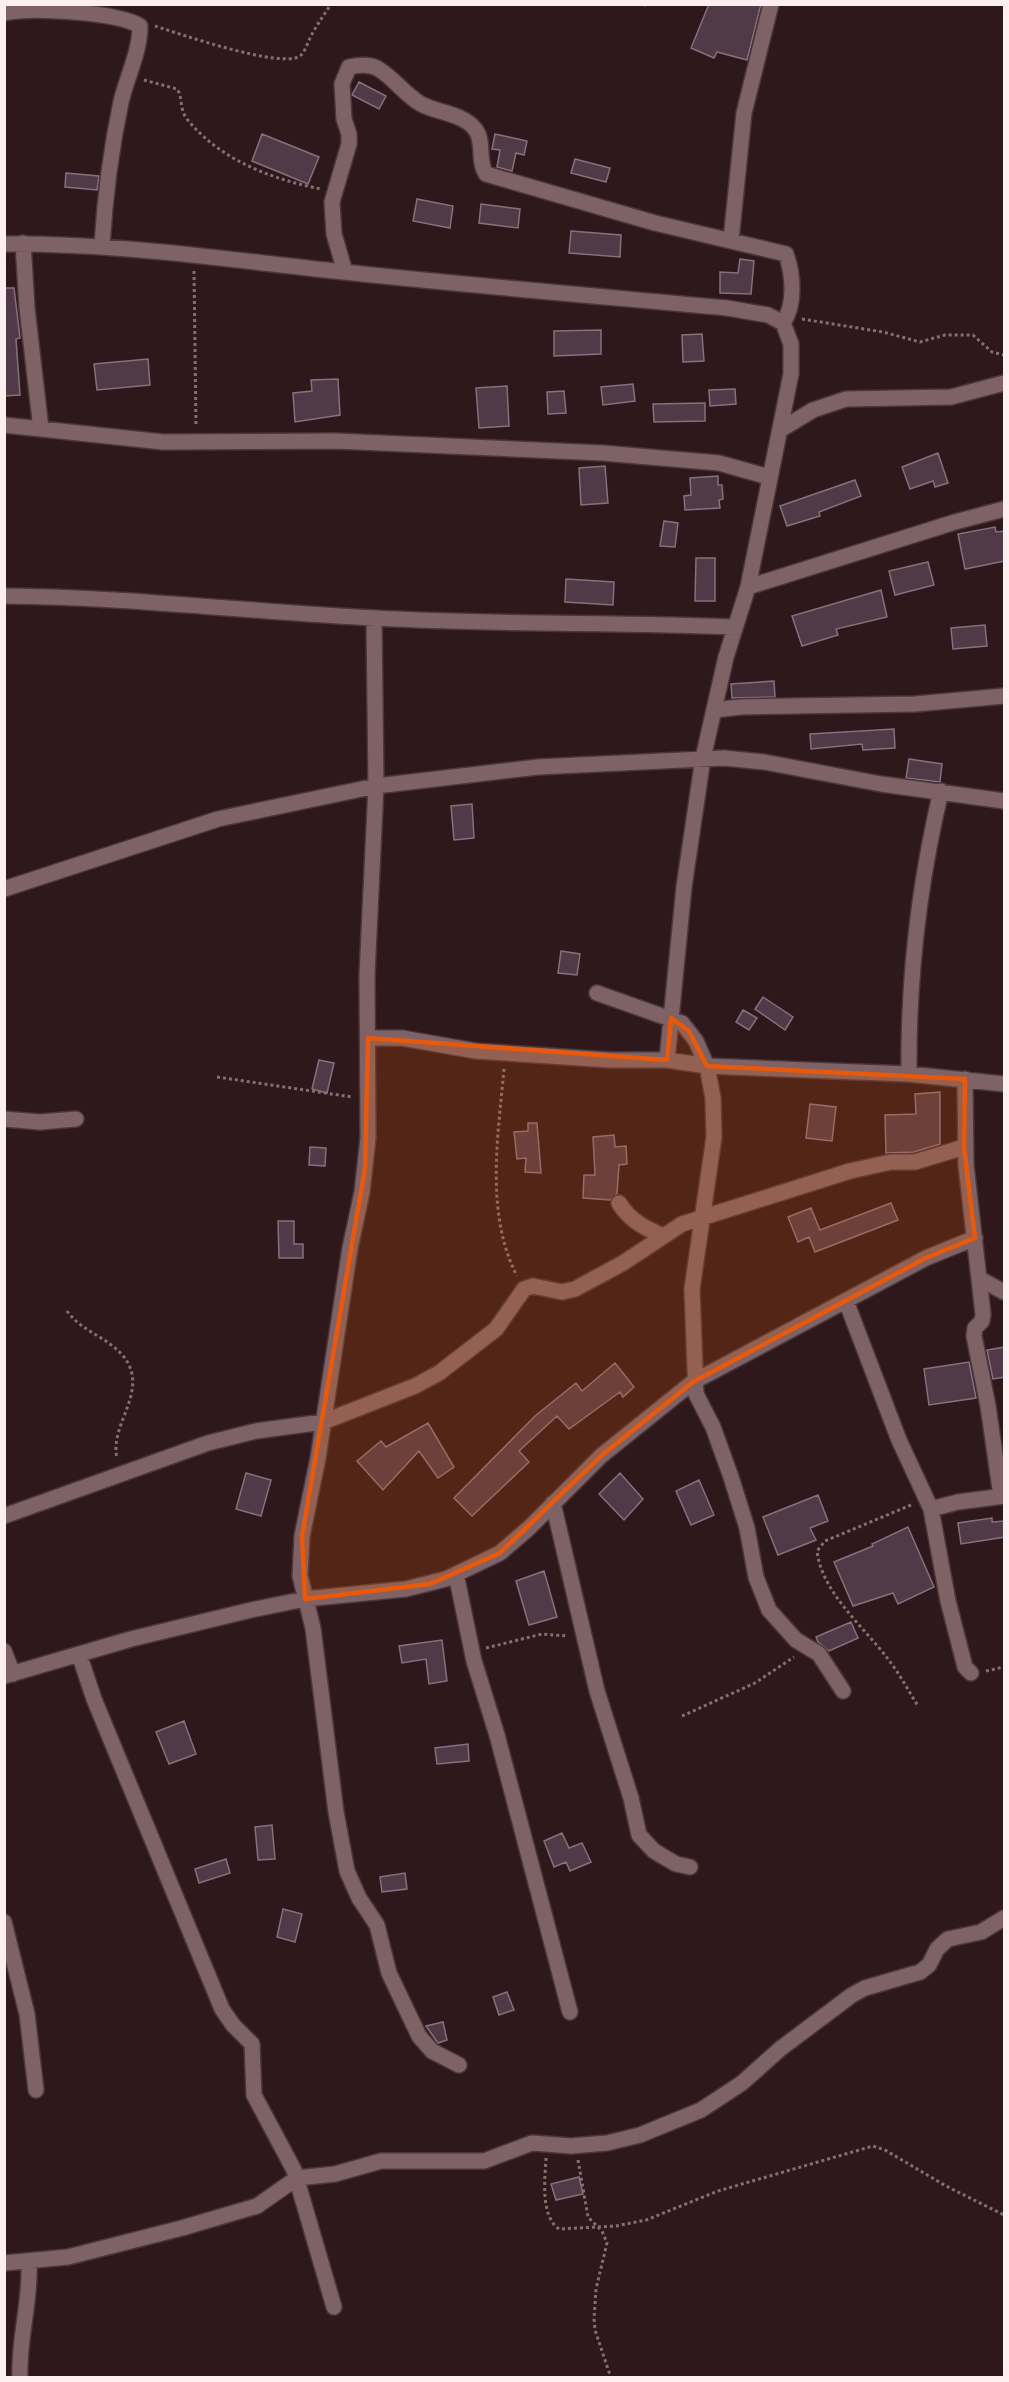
<svg xmlns="http://www.w3.org/2000/svg" width="1009" height="2382" viewBox="0 0 1009 2382" font-family="Cabin,sans-serif">
  <rect width="100%" height="100%" fill="#2f181b"/>
  <path fill="#503a47" stroke="#886f7e" stroke-width="1.5" d="M709 4H761L747 60 717 52 714 58 691 48Z
    M359 82 386 96 379 109 352 95Z
    M262 134 319 157 308 184 252 161Z
    M495 134 527 141 524 155 516 153 512 171 497 167 500 150 492 149Z
    M575 159 610 168 606 182 571 173Z
    M66 173 99 176 97 190 65 187Z
    M417 199 453 206 450 228 413 221Z
    M481 204 520 209 518 228 479 223Z
    M571 231 621 235 620 257 569 253Z
    M740 259 754 261 751 294 720 293V272L738 273Z
    M4 288H14L20 338 16 339 20 395 4 396Z
    M601 330V354L554 356V331Z
    M702 334 704 361 683 362 682 335Z
    M148 359 150 385 97 390 94 364Z
    M338 379 340 415 295 422 293 393 312 391 311 380Z
    M633 384 635 401 603 405 601 387Z
    M507 386 509 426 479 428 476 388Z
    M735 389 736 404 710 406 709 390Z
    M564 391 566 413 548 414 547 392Z
    M705 403V421L654 422 653 404Z
    M938 453 948 483 935 487 933 481 910 489 902 467Z
    M605 466 608 503 581 505 579 468Z
    M718 476V485H722L723 499 719 500 720 508 685 510 684 496 691 495 690 478Z
    M855 480 861 496 819 512 820 516 787 526 780 506Z
    M664 521 678 523 675 547 660 546Z
    M995 527 996 532 1005 531V561L965 569 958 534Z
    M696 558H715V601H695Z
    M928 562 934 585 895 595 889 571Z
    M566 579 614 582 613 605 565 602Z
    M881 590 887 617 836 629 838 635 802 646 792 616Z
    M985 625 987 646 953 649 951 628Z
    M774 681 775 697 732 698 731 684Z
    M894 729 895 748 863 750 862 744 811 749 810 734Z
    M909 759 942 764 940 782 906 778Z
    M472 804 474 838 454 840 451 806Z
    M561 951 580 954 577 975 558 973Z
    M763 997 793 1017 785 1030 755 1009Z
    M743 1010 757 1018 749 1030 736 1022Z
    M319 1060 334 1063 327 1093 312 1089Z
    M940 1092V1144L914 1152 886 1153 885 1115 916 1114 915 1094Z
    M810 1104 836 1107 832 1141 806 1138Z
    M528 1123H537L541 1173 525 1172 526 1158 517 1159 514 1132 528 1131Z
    M614 1135 615 1147 626 1146 627 1164 619 1165 617 1194 610 1200 583 1198 584 1175H595L593 1137Z
    M310 1147 326 1148 325 1166 309 1165Z
    M891 1203 898 1220 815 1252 809 1237 798 1242 788 1217 811 1208 820 1230Z
    M278 1221H294V1244H303V1258H279Z
    M1005 1347V1377L993 1379 987 1350Z
    M969 1362 976 1398 929 1405 924 1369Z
    M615 1363 634 1387 623 1397 620 1392 569 1429 557 1416 519 1451 529 1462 472 1516 454 1498 535 1416 576 1383 582 1391Z
    M428 1423 454 1467 438 1478 419 1451 383 1490 357 1461 381 1441 386 1447Z
    M246 1473 271 1480 261 1516 236 1509Z
    M620 1473 643 1499 624 1520 599 1494Z
    M699 1480 714 1515 691 1525 676 1491Z
    M818 1495 828 1521 810 1528 816 1540 778 1555 763 1517Z
    M992 1518V1522L1005 1521V1537L961 1544 958 1523Z
    M908 1527 934 1587 898 1604 893 1593 853 1606 834 1562 873 1546 872 1544Z
    M544 1571 557 1617 529 1625 516 1581Z
    M851 1622 858 1638 829 1651 818 1642 816 1637Z
    M442 1640 447 1681 429 1684 426 1659 402 1663 399 1646Z
    M184 1721 196 1754 169 1764 156 1732Z
    M468 1744 469 1761 437 1764 435 1748Z
    M272 1825 275 1859 258 1860 255 1827Z
    M562 1833 569 1848 582 1843 591 1862 570 1871 566 1862 554 1867 544 1841Z
    M226 1859 230 1873 199 1883 195 1869Z
    M405 1873 407 1889 382 1892 380 1877Z
    M283 1909 302 1914 295 1942 277 1937Z
    M507 1992 514 2010 499 2015 493 1997Z
    M443 2022 447 2040 438 2043 426 2026Z
    M579 2177 583 2194 556 2200 551 2184Z"/>
  <g fill="none" stroke-linecap="round" stroke-linejoin="round">
    <defs>
      <path id="street" d="M4 13C31 7 118 12 140 26 140 52 127 76 121 102 111 149 105 197 102 245
        M731 240 744 113 771 4
        M23 243 27 308 41 429
        M4 244C115 243 224 259 334 271 465 285 596 296 727 308L768 315 783 323 791 344V374L748 587 726 657 703 758 684 887 667 1060
        M345 272 334 234 332 202 349 144V134L344 119 342 84 349 67C358 65 368 64 377 68 393 77 405 95 421 104 438 113 462 113 475 129 485 141 477 160 486 174L655 223 786 254C793 274 796 304 783 323
        M4 425 163 442 336 441 603 453 719 463 769 477
        M780 430 813 410 846 399 951 397 1004 383
        M748 587 955 522 1004 509
        M4 596C129 597 252 612 376 618 496 625 616 622 735 627
        M374 618 376 786 367 975 368 1138 362 1192 350 1248 318 1458 302 1536 300 1576 313 1628 336 1812 347 1871 359 1898 377 1925 389 1973 419 2036 432 2051 459 2065
        M715 710 740 707 915 704 1004 696
        M4 889 218 819 376 786 538 767 724 758 764 762 881 784 1004 801
        M597 993 682 1023 696 1041 707 1066 713 1098 714 1137 692 1289 696 1394 713 1427 731 1477 747 1528 756 1577 769 1610 796 1640 819 1654 843 1691
        M368 1038H402L476 1051 610 1060H667L707 1066 909 1074 1004 1084
        M909 1074C908 979 919 884 941 791
        M965 1079 966 1165 983 1314 982 1321 975 1328 974 1336 988 1406 1001 1496
        M4 1119 40 1122 76 1119
        M619 1203C630 1221 645 1228 663 1236
        M980 1279 1004 1292
        M846 1301 899 1440 931 1509 948 1601 965 1667 971 1673
        M553 1503 597 1691 631 1798 639 1835 654 1851 676 1864 690 1867
        M931 1509 958 1502 1004 1496
        M4 1516 208 1443 256 1431 323 1422 415 1386 439 1373 496 1329 524 1289 533 1286 562 1292 575 1289 623 1263 682 1224 850 1171 891 1162H915L964 1147
        M456 1574 474 1661 497 1735 570 2012
        M4 1651 13 1674
        M79 1654 94 1699 222 2009 233 2025 252 2044 254 2095 294 2170 334 2307
        M4 1676 131 1639 251 1610 305 1599 406 1589 446 1579 500 1553 529 1528 601 1456 693 1382 926 1258 975 1238
        M4 1922 27 2014 36 2090
        M4 2263 68 2257 182 2228 257 2206 297 2178 335 2174 381 2161H484L532 2143 571 2146 607 2143 640 2135 701 2110 742 2083 780 2049 852 1995 865 1988 920 1972 929 1965 937 1949 948 1939 981 1932 1004 1918
        M20 2378C18 2339 31 2302 29 2263"/>
    </defs>
    <use href="#street" stroke="#493739" stroke-width="18"/>
    <path stroke="#847072" stroke-width="3" stroke-dasharray="3 3" stroke-linecap="butt" d="M644 4 647 6
      M155 26C180 34 281 69 300 56 304 53 305 49 307 45 313 30 322 18 331 4
      M144 80 177 89C183 97 179 109 187 119 220 160 271 179 321 189
      M194 271 196 426
      M802 319 883 332 920 342 945 335H973L992 352 1004 355
      M504 1069C498 1136 485 1214 517 1276
      M217 1077 352 1097
      M67 1311C82 1332 108 1337 124 1357 150 1391 109 1424 117 1458
      M911 1505 825 1541 817 1551C822 1593 864 1627 888 1659 899 1673 908 1690 918 1706
      M486 1648 542 1634 567 1636
      M986 1671 1004 1667
      M682 1716 755 1683 794 1657
      M546 2158C545 2178 540 2216 559 2229L616 2226 646 2220 718 2191 873 2146 885 2150 946 2186 1004 2215
      M578 2160 588 2217 602 2231 607 2243 596 2289 594 2319 595 2330 611 2378"/>
    <use href="#street" stroke="#7f6265" stroke-width="15"/>
  </g>
  <path fill="#e8590c" fill-opacity="0.2" stroke="#e8590c" stroke-width="4.5" stroke-linejoin="round" d="M671 1018 689 1031 707 1066 965 1079 964 1147 975 1238 926 1258 693 1382 601 1456 500 1553 430 1584 305 1599 302 1536 365 1168 368 1038 667 1060Z"/>
  <rect width="1009" height="2382" fill="none" stroke="#fdeff0" stroke-width="12"/>
</svg>
